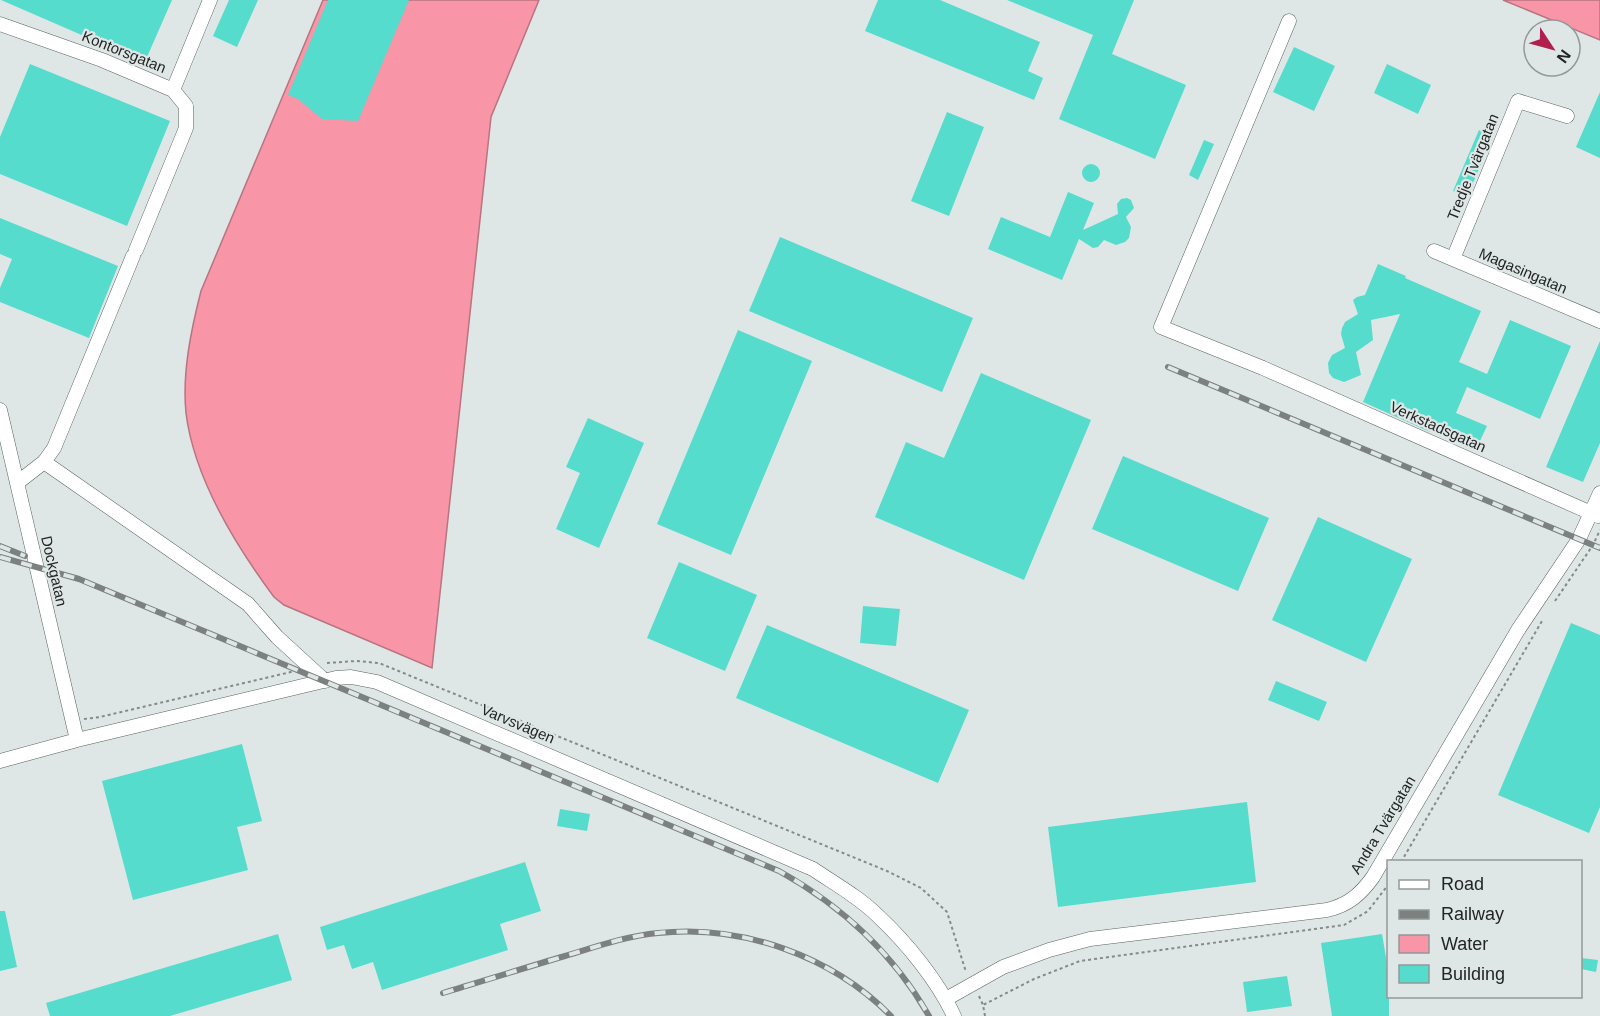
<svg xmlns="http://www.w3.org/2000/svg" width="1600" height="1016" viewBox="0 0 1600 1016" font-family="Helvetica,sans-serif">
  <rect width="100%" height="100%" fill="#dee7e5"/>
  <path fill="#f896a7" stroke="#b87480" stroke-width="1.5" d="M323 0H539L491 117 432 668 284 605 274 597C236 546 194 478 186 413 182 373 191 330 201 291Z
    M1503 0H1600V40Z"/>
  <path fill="#55dccd" d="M1 0H172L147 57 102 38 100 43Z
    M229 0H258L237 47 213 36Z
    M328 0H409L358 121 322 119 298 99 288 95Z
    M878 0H940L1040 42 1028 71 1043 78 1034 100 865 31Z
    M1007 0H1134L1112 54 1186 85 1155 159 1059 119 1093 35Z
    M1294 47 1335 66 1314 111 1273 92Z
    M30 64 170 121 127 226 0 174V137Z
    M1387 64 1431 85 1418 114 1374 93Z
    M1600 92V158L1576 147Z
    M947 112 984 127 949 216 911 201Z
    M1479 130 1493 136 1467 197 1453 191Z
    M1204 140 1214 144 1198 180 1189 175Z
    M1082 173a9 9 0 1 1 18 0a9 9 0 1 1-18 0Z
    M1068 192 1094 203 1083 230 1118 214 1117 204 1121 199 1127 198 1131 200 1134 208 1126 217 1131 227 1129 238 1125 242 1116 245 1104 240 1098 247 1093 248 1079 239 1062 280 988 249 1001 217 1050 237Z
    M0 218 118 266 89 338 0 302V288L12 259 0 254Z
    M780 237 973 318 942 392 749 311Z
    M1378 264 1406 276 1405 278 1481 311 1459 362 1487 374 1510 320 1571 346 1540 419 1467 387 1456 413 1487 426 1480 441 1434 422 1430 432 1363 402 1400 314 1371 320 1373 340 1356 352 1361 375 1344 382 1333 378 1329 373 1328 363 1332 355 1345 348 1341 334 1342 328 1345 322 1358 314 1353 300 1357 297 1365 295Z
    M738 330 812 361 731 555 657 524Z
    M1600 341V443L1583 482 1546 467Z
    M981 373 1091 420 1024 580 875 517 906 442 944 458Z
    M588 418 644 443 599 548 556 529 580 473 566 467Z
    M1123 456 1269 518 1238 591 1092 529Z
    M1318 517 1412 559 1366 662 1272 620Z
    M679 562 757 595 725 671 647 638Z
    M863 606 900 609 896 646 860 643Z
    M1571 623 1600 635V807L1589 833 1498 795Z
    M767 625 969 710 938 783 736 698Z
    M1276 681 1327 702 1319 721 1268 700Z
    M242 744 262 821 237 827 248 870 133 900 102 781Z
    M1247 802 1256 882 1058 907 1048 827Z
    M560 809 590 814 587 831 557 826Z
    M525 862 541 911 500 924 508 950 382 990 373 962 352 969 344 945 327 950 320 927Z
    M0 911H5L17 967 0 971Z
    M278 934 292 980 170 1016H50L46 1003Z
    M1382 934 1389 975V1016H1332L1321 943Z
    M1581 958 1598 960 1596 972 1581 969Z
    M1287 976 1292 1006 1247 1012 1243 982Z"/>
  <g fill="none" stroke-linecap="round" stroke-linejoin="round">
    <defs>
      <path id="minor" d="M1289 21 1161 327 1263 368 1598 516
        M0 24 102 60 173 90 186 106V128L136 250
        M173 90 210 0
        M1434 251 1600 321
        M1453 259 1518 101 1567 116
        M0 410 77 740
        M44 462 248 604 277 637 325 681
        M17 483 44 462 54 448 133 256
        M0 761 77 740 336 678 351 677 377 682 813 869C835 884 859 897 878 916 906 942 938 981 954 1016
        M946 999 1003 967 1049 950 1090 939 1327 910C1348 905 1360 895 1373 877L1518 630 1579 539 1600 493"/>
    </defs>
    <use href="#minor" stroke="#5b6261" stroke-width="15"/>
    <path stroke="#848a89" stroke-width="2" stroke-dasharray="3 3" stroke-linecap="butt" d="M1555 601 1593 545 1600 530
      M327 663 356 661 379 663 887 871 921 888 947 912 966 972
      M84 719 100 717 295 671
      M1401 862 1542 621
      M979 996 983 1005
      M985 1016 983 1005 1034 979 1080 961 1344 925 1368 911 1388 885"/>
    <use href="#minor" stroke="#fff" stroke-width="14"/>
    <defs>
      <path id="rail" d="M1168 367 1600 548
        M0 546 25 556
        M0 557 79 579 779 871C842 906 893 953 929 1016
        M443 993C483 981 524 968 565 956 595 947 626 936 658 933 742 924 832 956 891 1016"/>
    </defs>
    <use href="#rail" stroke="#7c8180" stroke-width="6"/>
    <use href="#rail" stroke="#dee7e5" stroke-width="4" stroke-dasharray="11" stroke-linecap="butt"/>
  </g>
  <g text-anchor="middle" stroke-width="4.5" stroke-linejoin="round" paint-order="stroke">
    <g font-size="15" fill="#222524" stroke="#dee7e5">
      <text transform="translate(124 52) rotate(22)" y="5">Kontorsgatan</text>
      <text transform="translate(1473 167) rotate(-68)" y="5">Tredje Tvärgatan</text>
      <text transform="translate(1523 271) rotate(23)" y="5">Magasingatan</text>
      <text transform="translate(1438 427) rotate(24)" y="5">Verkstadsgatan</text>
      <text transform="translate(54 571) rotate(77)" y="5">Dockgatan</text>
      <text transform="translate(518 724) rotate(23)" y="5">Varvsvägen</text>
      <text transform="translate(1383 825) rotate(-59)" y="5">Andra Tvärgatan</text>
    </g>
  </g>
  <rect x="1387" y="860" width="195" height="138" fill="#dee7e5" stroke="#939998" stroke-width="1.5"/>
  <rect x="1399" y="880" width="30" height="9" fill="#ffffff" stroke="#939998" stroke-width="1.5"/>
  <text x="1441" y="890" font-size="18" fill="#222524">Road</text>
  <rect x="1399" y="910" width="30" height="9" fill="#7c8180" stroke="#939998" stroke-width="1.5"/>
  <text x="1441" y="920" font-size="18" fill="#222524">Railway</text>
  <rect x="1399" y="935" width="30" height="18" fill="#f896a7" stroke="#939998" stroke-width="1.5"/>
  <text x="1441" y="950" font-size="18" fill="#222524">Water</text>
  <rect x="1399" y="965" width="30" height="18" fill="#55dccd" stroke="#939998" stroke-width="1.5"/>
  <text x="1441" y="980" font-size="18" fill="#222524">Building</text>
  <g transform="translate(1552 48) rotate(126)"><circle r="28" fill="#dee7e5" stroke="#939998" stroke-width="1.5"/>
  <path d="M0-4.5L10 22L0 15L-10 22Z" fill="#b1204d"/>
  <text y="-9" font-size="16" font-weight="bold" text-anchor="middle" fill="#222524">N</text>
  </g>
</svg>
